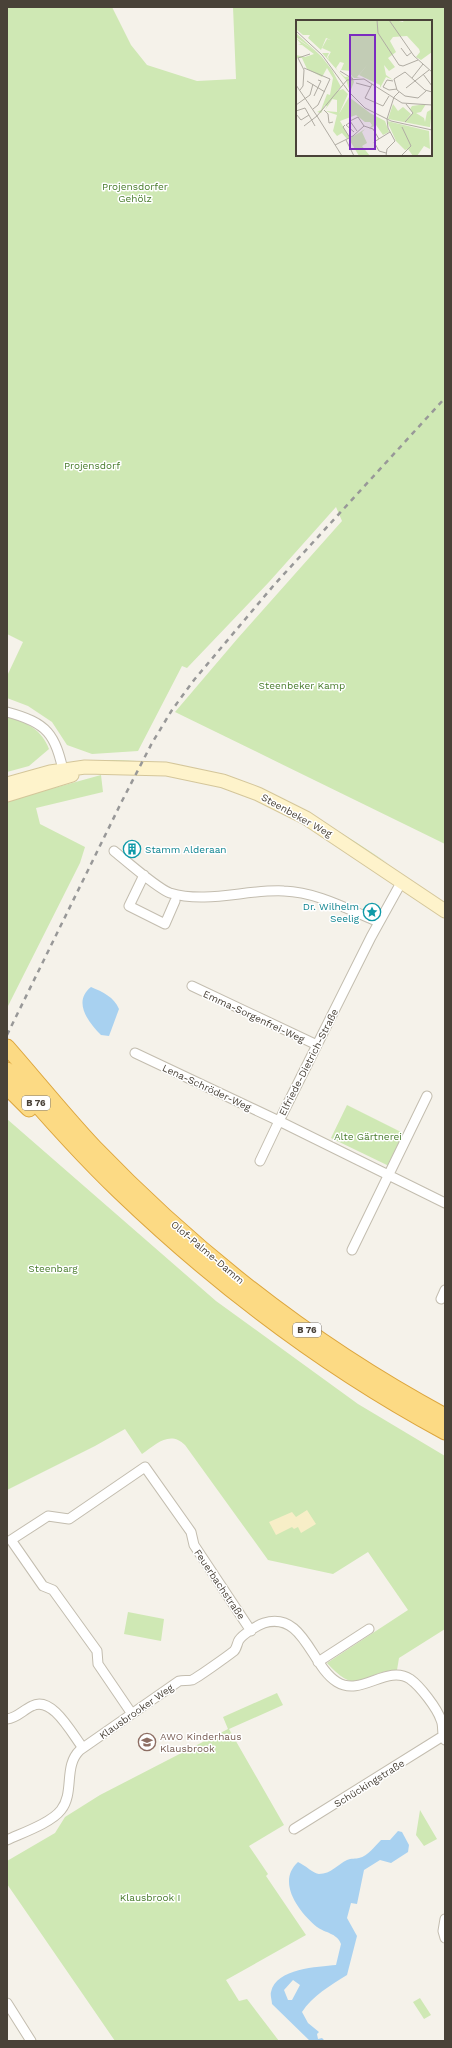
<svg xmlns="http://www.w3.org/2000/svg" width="452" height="2048" viewBox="0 0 452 2048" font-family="'Work Sans',sans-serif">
  <rect width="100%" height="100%" fill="#f5f2ea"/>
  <path fill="#cfe8b4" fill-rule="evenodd" d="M7 7H112L131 45 147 65 197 81 236 79 233 7H445V844L175 712 238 638 342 521 336 507 269 582 187 668 182 666 138 751 92 754 67 745 52 722 28 706 7 698V676L23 642 7 634ZM297 21H431V155H297Z
    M7 717C27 722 42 730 49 749L29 766 7 772Z
    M113 760C138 761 163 762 188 767 263 782 327 822 389 864L345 837 265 792 89 762Z
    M101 775 103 792 36 808 40 824 85 847 80 863 7 1008V801Z
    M347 1105 405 1134 389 1166 331 1138Z
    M7 1119 216 1301 358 1404 445 1456V1629L399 1658 397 1670C361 1671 361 1700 327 1663L408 1610 368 1552 333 1574 268 1560 185 1445C170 1430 156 1444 142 1454L125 1429 95 1446 7 1490Z
    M128 1612 164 1619 161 1641 124 1634Z
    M277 1693 283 1705 229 1729 284 1825 249 1846 268 1874 266 1876 306 1935 226 1980 239 2001 247 1999 279 2041H115L7 1884V1861L55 1833 65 1817 100 1795 228 1729 223 1717Z
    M420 1810 437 1839 424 1846 416 1835Z
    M420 1998 431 2015 424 2019 413 2002Z"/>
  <path fill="#f7eec7" d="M307 1510 316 1524 301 1533 298 1527 294 1529 292 1527 276 1535 269 1522 292 1512 296 1517Z"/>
  <path fill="#a8d1f0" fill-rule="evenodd" d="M91 987C103 992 114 997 119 1009L109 1036 101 1035C89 1023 72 1002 91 987Z
    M398 1831 402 1832 409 1845 408 1852 391 1863 380 1860 364 1870 357 1904 351 1903 347 1918 357 1936 347 1975C331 1985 312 1996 302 2012L308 2023 319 2032 317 2034 318 2039 322 2038 325 2041H310L272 2004C272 2001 270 1995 271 1992 276 1968 318 1967 336 1965L341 1944C337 1933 325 1933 317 1927 299 1912 276 1882 298 1862 305 1865 314 1874 319 1874 331 1874 338 1864 347 1860 351 1858 356 1859 359 1858 368 1856 375 1846 381 1840H390ZM293 1980 300 1985 292 2000H288L284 1990Z"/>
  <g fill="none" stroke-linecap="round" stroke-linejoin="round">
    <defs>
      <path id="minor" d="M7 712C48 723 55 734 64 774
        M114 851C125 860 158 889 170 893 207 904 247 889 284 891 317 892 349 910 379 922
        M144 875 129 906 165 924 175 901
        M402 881 371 937 279 1121 445 1203
        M192 986 317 1045
        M135 1053 279 1121 260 1161
        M352 1250 427 1096
        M441 1299 445 1290
        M318 1662 369 1629
        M132 1714 98 1664 97 1651 53 1590 43 1586 11 1540 48 1516 69 1519 145 1467 191 1532 194 1545 251 1631
        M7 1719C17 1718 23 1710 32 1706 52 1695 72 1734 83 1748
        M294 1829 443 1736
        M7 1840C22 1833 51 1823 61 1810 75 1792 63 1766 80 1750L179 1681C183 1680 188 1681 192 1680 197 1678 229 1655 234 1651 237 1648 237 1643 239 1640 243 1634 258 1625 264 1623 304 1611 311 1666 337 1682 361 1697 387 1664 410 1679 420 1686 437 1708 441 1720 444 1726 441 1734 445 1740
        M445 1919 443 1931 445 1938
        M7 2003 31 2041"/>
      <path id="secondary" d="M7 784 50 772 85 767 166 769 223 781 258 794 306 818 445 911
        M7 795 72 775"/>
      <path id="trunk" d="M7 1047C36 1080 64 1115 94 1147 196 1253 315 1346 445 1416
        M7 1070C43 1112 80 1154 120 1192 217 1285 326 1368 445 1432
        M7 1087 29 1109"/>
    </defs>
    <use href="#minor" stroke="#c3bdaf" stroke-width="11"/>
    <use href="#secondary" stroke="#d4c69a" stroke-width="15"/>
    <use href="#trunk" stroke="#dca53d" stroke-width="17"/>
    <use href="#minor" stroke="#fff" stroke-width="9"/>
    <use href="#secondary" stroke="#fef3cb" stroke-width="13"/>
    <use href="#trunk" stroke="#fcda84" stroke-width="15"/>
    <path stroke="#989898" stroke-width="2.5" stroke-dasharray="5 5" stroke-linecap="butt" d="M7 1035 122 801 152 743 172 710 194 680 274 585 445 398"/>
  </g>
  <defs>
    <symbol id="building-ring" viewBox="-11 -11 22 22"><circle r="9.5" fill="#fff" stroke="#0f9aa8" stroke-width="1.5"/><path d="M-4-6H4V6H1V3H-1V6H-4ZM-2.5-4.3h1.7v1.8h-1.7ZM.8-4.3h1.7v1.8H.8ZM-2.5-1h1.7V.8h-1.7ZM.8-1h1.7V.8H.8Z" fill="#0f9aa8"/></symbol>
    <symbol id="sight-ring" viewBox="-11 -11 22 22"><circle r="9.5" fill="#fff" stroke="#0f9aa8" stroke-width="1.5"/><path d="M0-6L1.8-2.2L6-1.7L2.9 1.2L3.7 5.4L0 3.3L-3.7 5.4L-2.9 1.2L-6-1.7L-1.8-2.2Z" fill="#0f9aa8"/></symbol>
    <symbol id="school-ring" viewBox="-11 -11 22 22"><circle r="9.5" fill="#fff" stroke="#8d6e63" stroke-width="1.5"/><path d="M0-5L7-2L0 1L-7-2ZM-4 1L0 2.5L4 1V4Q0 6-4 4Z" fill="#8d6e63"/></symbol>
  </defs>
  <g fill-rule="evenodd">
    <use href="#building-ring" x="122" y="839" width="20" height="20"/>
    <use href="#sight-ring" x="362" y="902" width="20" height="20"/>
    <use href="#school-ring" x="137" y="1732" width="20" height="20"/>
  </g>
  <g text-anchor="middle" stroke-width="3" stroke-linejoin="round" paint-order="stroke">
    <g fill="#fff" stroke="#807b74" stroke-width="1">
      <rect x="22" y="1096" width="28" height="14" rx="3"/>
      <rect x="293" y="1323" width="28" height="14" rx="3"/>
    </g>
    <g font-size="9" font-weight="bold" fill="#494238">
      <text x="36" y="1106">B 76</text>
      <text x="307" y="1333">B 76</text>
    </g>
    <g font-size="10" fill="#477b2b" stroke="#fff">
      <text x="135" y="190">Projensdorfer<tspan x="135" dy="12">Gehölz</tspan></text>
      <text x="92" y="469">Projensdorf</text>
      <text x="302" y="689">Steenbeker Kamp</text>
      <text x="368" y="1140">Alte Gärtnerei</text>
      <text x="53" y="1272">Steenbarg</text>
      <text x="150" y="1901">Klausbrook I</text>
    </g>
    <g font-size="10" fill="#494238" stroke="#fff">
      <text transform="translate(297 815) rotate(29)" y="4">Steenbeker Weg</text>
      <text transform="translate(254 1016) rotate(25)" y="4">Emma-Sorgenfrei-Weg</text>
      <text transform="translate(308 1062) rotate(-63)" y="4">Elfriede-Dietrich-Straße</text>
      <text transform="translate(207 1087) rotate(25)" y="4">Lena-Schröder-Weg</text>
      <text transform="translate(208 1252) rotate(40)" y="4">Olof-Palme-Damm</text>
      <text transform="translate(220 1584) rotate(56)" y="4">Feuerbachstraße</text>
      <text transform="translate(136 1711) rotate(-35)" y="4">Klausbrooker Weg</text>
      <text transform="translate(369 1783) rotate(-32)" y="4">Schückingstraße</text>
    </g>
    <g font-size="10" fill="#0d838f" stroke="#fff" text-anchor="start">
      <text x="145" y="853">Stamm Alderaan</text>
      <text x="359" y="910" text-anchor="end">Dr. Wilhelm<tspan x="359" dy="12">Seelig</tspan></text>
    </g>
    <g font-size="10" fill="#785e54" stroke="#fff" text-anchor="start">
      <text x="160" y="1740">AWO Kinderhaus<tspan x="160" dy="12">Klausbrook</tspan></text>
    </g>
  </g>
  <g transform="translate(296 20)">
    <rect width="136" height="136" fill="#f5f2ea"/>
    <path d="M0 0H99L107 2 108 0H136V32L125 40 120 37 124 32 123 29 111 16 97 17 94 21 100 32 92 38 99 47 93 51 88 45 90 55 97 60 90 57 84 68V65L63 55 72 44 61 57 65 58H58L54 54 55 51 45 50 48 43 44 42 40 48 42 51 49 57 56 56 58 62 54 72 50 60 26 33H33L31 37 33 40 32 37 40 23 35 32 26 28 31 19 35 20 30 18 25 30 12 18 14 15H7L0 9ZM0 13 25 36 36 50 45 67 41 71 47 69 52 74 43 94 53 77 74 93 89 101 93 112 87 115 80 105 73 109 76 105 74 102H69L60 95 44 101 54 118 51 119 46 113 41 116 37 111 41 95 29 91 41 92V80L36 79 38 76 34 83 29 90 31 86 29 85 25 93 21 92 25 90 31 74 34 75 37 58 31 48 26 57 11 49 6 38H0V35L9 37 18 34 6 25H2L5 24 0 18 18 30 0 17ZM97 84 102 91 107 87 115 94 108 102 117 93 114 89 116 86 130 84 125 92 120 93 128 98 129 102 131 92 136 89 134 107H133L92 99ZM91 101 133 111 134 129 128 126 121 136H117L112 129 109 130 100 121ZM69 109 66 112 71 123 66 126 74 136H63L53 119Z" fill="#cfe8b4"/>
    <path fill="none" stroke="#b0aca3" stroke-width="1" d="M81 0 82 13 103 45 107 46 122 40M93 0 118 36 136 52M0 11 26 35 53 72 69 88 95 101 136 110M105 28 111 36 116 32M8 48 34 59 22 85 17 89M44 51 57 59M127 54 136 66M116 58 127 44M11 61 29 72M97 61 91 60 87 67 93 70 101 69M60 63 75 67M76 64 69 78 87 86 93 76M0 65 21 96 8 106M110 68 133 50M4 70 7 66 8 50 2 38 14 34M130 71 122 78 109 76 101 70 98 59 109 52 129 70 136 72M18 76 25 61 22 60M0 85 14 75 17 64M28 90 32 94 33 103 37 102M0 91 9 88 19 106M0 94 5 100 13 95M109 102 117 93 110 84M53 103 50 105 58 112M49 105 47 107 54 118M61 111 54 101 62 97 68 106M50 120 58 136M39 125 57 116 68 106 77 109 83 119M90 133 83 131 78 122 94 112M46 136 21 96 51 60 68 59 106 83 136 85M90 136 91 129 99 121 92 108 91 99 98 77 103 72M105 136 115 126 106 107"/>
    <path fill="#7b2cbf" fill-opacity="0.15" stroke="#7b2cbf" stroke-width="2" d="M54 15H79V129H54Z"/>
    <rect width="136" height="136" fill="none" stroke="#494238" stroke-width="2"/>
  </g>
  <rect width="452" height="2048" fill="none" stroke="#494238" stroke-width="16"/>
</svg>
